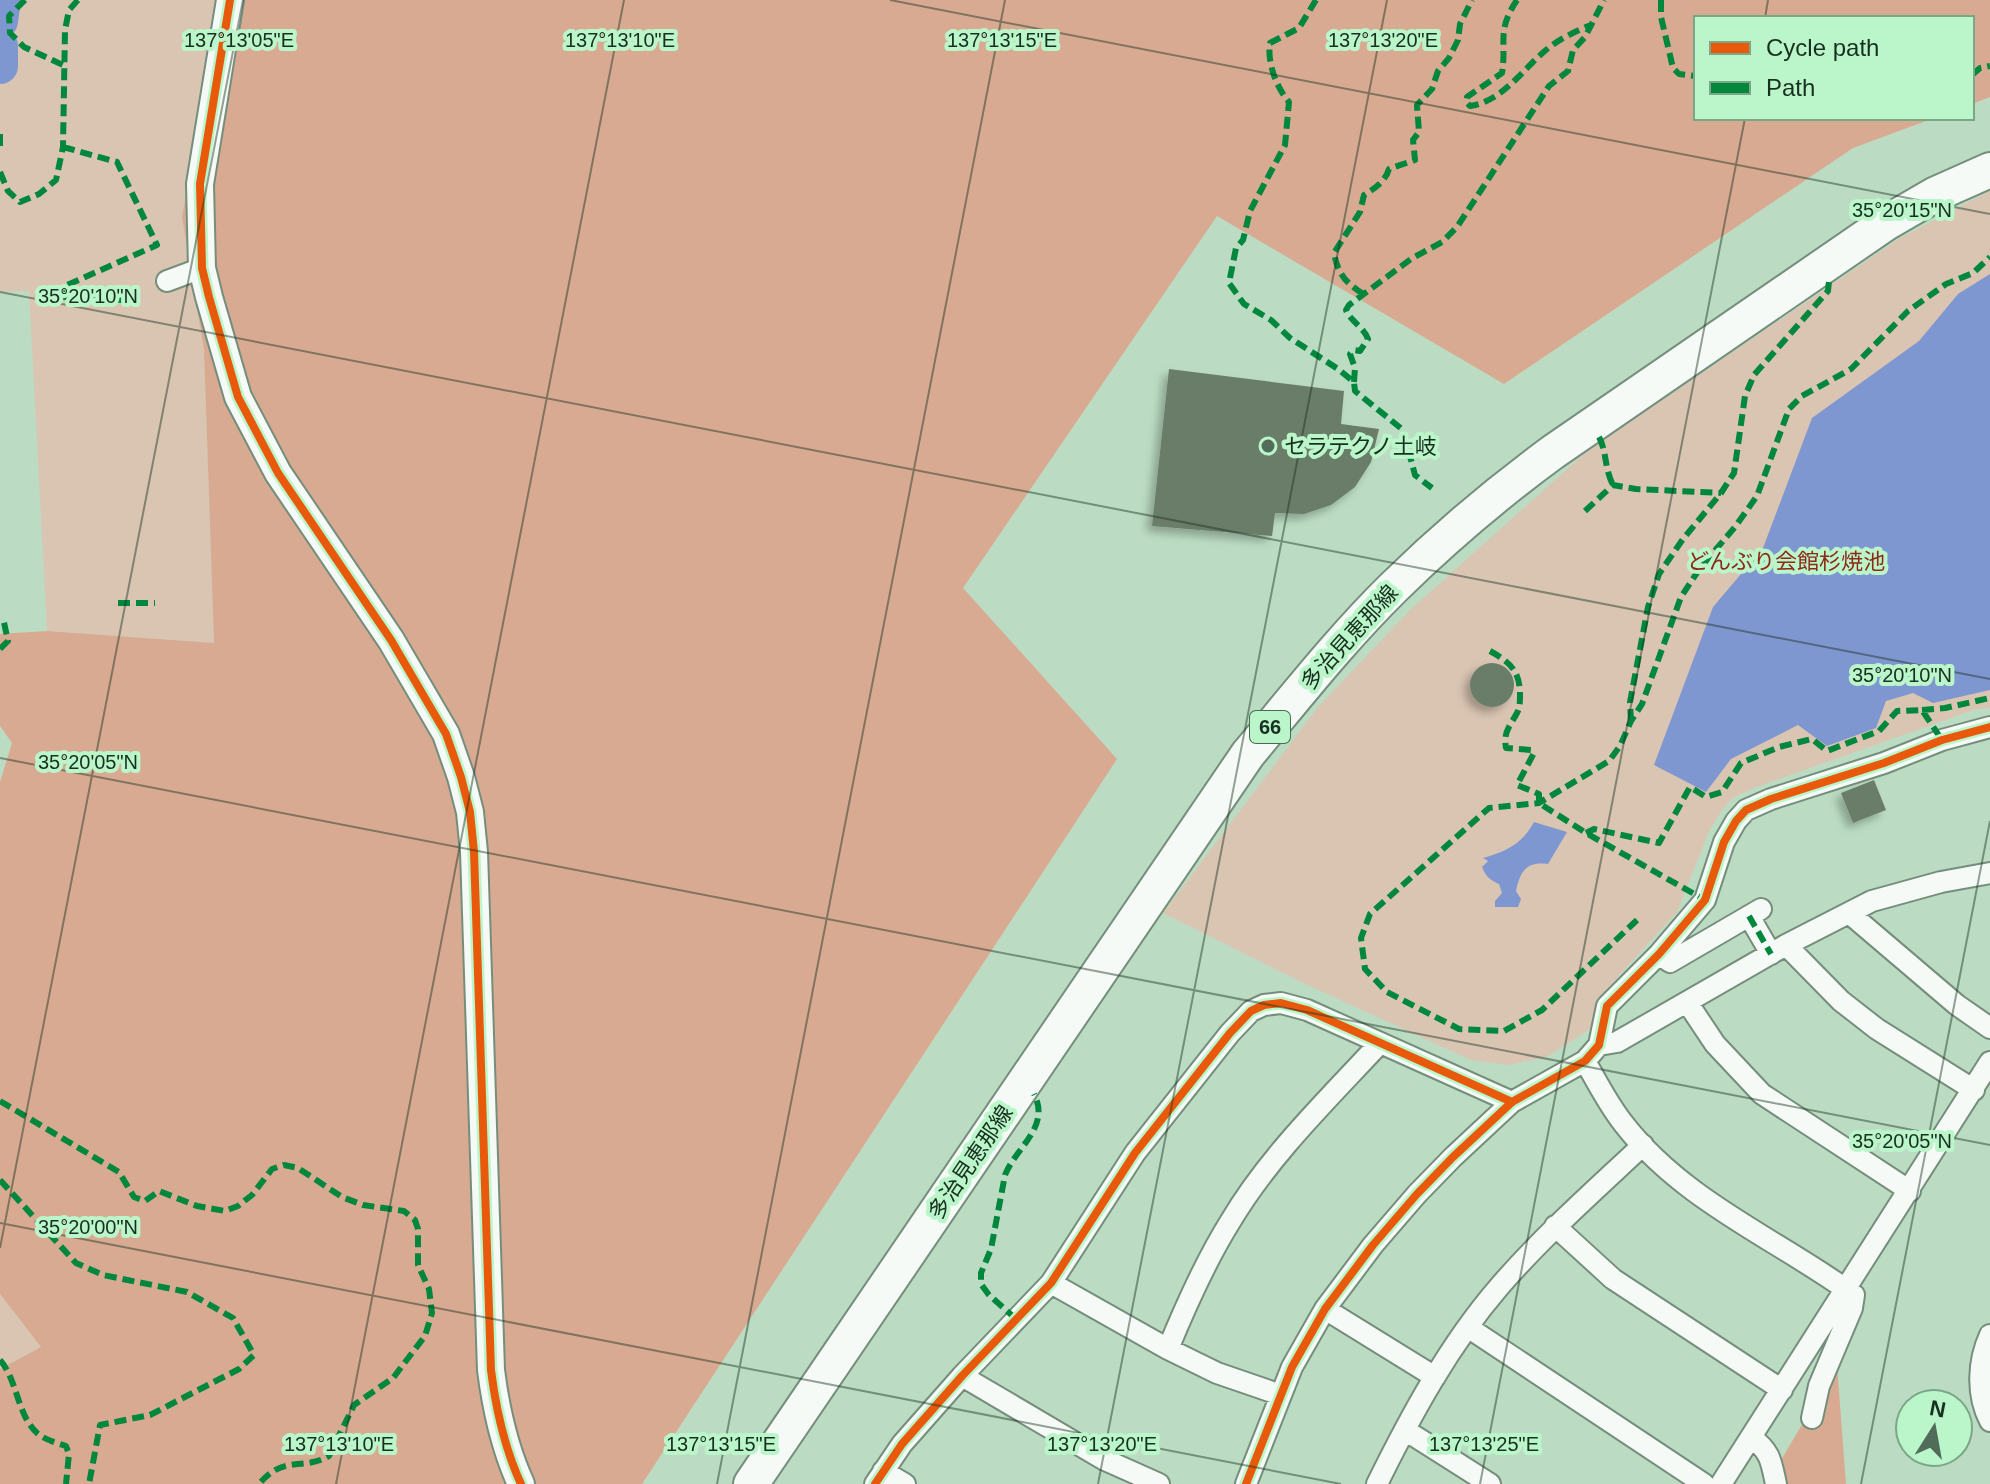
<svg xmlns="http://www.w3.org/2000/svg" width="1990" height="1484" viewBox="0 0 1990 1484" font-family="Arial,'Noto Sans JP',sans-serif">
  <defs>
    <filter id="shadow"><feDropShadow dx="-5.5" dy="5.5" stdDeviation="4" flood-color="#0004"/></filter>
  </defs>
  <rect width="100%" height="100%" fill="#bbdcc3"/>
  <path fill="#dac5b3" d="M0 0H219L182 217 204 350 214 643 47 631 29 291 0 292Z
    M1990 191V708L1976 709 1754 788 1734 797 1722 810 1710 829 1677 912 1602 994 1593 1027 1547 1057 1508 1065 1471 1060 1301 982 1163 913 1318 707 1409 611 1586 452 1900 238Z
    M0 1294 41 1347 0 1369Z"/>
  <path fill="#d9aa92" d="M219 0H1990V97L1972 104V18H1696V118H1934L1853 148 1504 384 1217 216 963 588 1117 759 642 1484H0V1369L41 1347 0 1294V782L12 743 0 726V634L47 631 214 643 204 350 182 217Z
    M1837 1365 1846 1484H1767Z"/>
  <path fill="#7f97d0" d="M1990 274V690L1933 703 1913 693 1886 701 1876 728 1827 746 1798 725 1731 759 1706 792 1654 765 1713 607 1763 548 1812 418 1919 341 1958 294Z
    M1534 822 1567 832 1548 864C1526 861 1520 872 1516 891L1521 899 1518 907H1495V901L1502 893 1499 884C1490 880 1486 877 1482 867L1488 861 1483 858C1507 851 1522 844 1534 822Z"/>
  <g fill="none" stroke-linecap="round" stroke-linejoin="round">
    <path stroke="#7f97d0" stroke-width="36" d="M0 21 3 0
      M0 46V66"/>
  </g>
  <path fill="#6a7d68" filter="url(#shadow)" d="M1169 369 1344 391 1341 424 1379 429 1371 462 1355 487 1331 505 1304 514 1275 513 1272 536 1152 526Z
    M1470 685a22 22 0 1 1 44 0a22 22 0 1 1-44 0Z
    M1874 780 1886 810 1853 823 1841 793Z"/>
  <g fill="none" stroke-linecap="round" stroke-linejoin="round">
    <defs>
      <path id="minor" d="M167 281 202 268
        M1849 913 1957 1005 1990 1028
        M1749 916 1771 954
        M1786 945 1841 1001 1877 1029 1974 1090
        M1659 954 1670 962 1761 909
        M1687 1002 1715 1044 1762 1094 1910 1191
        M1599 1045 1617 1042 1786 945 1872 901 1941 882 1990 873
        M1585 1061C1597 1082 1608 1104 1623 1123 1683 1201 1777 1239 1854 1295L1852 1308 1819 1386 1812 1418
        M1555 1226 1613 1279 1782 1390
        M1051 1283 1168 1349 1217 1373 1281 1395
        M1325 1309 1435 1377
        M1469 1328 1704 1484
        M1990 1335C1978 1361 1976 1394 1990 1421
        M1168 1349C1186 1305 1205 1262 1230 1222 1269 1156 1328 1099 1380 1043
        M962 1376 1103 1459 1159 1484
        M1405 1430 1490 1484
        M1751 1437C1771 1452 1771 1461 1776 1484
        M883 1471 905 1484
        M875 1484 902 1444 962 1376 1051 1283 1135 1153 1230 1033 1251 1011 1264 1005 1281 1003 1307 1010 1512 1102
        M1246 1484 1292 1367 1325 1309 1373 1245 1417 1194 1453 1157 1512 1102 1585 1061 1599 1045 1607 1006 1659 954 1705 900 1724 842 1736 821 1746 810 1771 799 1884 763 1942 740 1990 727
        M1377 1484C1411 1415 1449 1345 1499 1287 1543 1236 1594 1191 1643 1145
        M1721 1484 1990 1062"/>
      <path id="tertiary" d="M230 0 200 184 202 268 209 297 238 397 278 473 391 640 446 734 461 777 470 812 474 852 491 1370C496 1410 504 1447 521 1484"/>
      <path id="primary" d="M751 1484 1248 754C1295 698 1341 639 1394 587 1444 538 1497 493 1553 452L1886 223 1936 194 1990 170"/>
    </defs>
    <use href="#minor" stroke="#758e7c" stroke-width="24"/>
    <use href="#tertiary" stroke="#758e7c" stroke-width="30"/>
    <use href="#primary" stroke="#758e7c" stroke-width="38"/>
    <use href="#minor" stroke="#f5faf6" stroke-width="20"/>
    <use href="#tertiary" stroke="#f5faf6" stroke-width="26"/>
    <use href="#primary" stroke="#f5faf6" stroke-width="34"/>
    <path stroke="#00873e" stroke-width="6" stroke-dasharray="12 6" stroke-linecap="butt" d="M25 0 9 16 10 33 24 47 65 66
      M1316 0 1299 28 1270 43C1267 62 1276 87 1289 102L1285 145 1250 211 1243 240 1236 248 1229 283 1244 304 1271 320 1290 338 1338 369 1354 382 1355 391 1403 430 1415 475 1432 488
      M1517 0C1496 31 1507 42 1502 73L1467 97 1466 102 1470 106C1503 101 1523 69 1546 50 1559 39 1576 31 1591 25
      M1661 0V17L1673 68 1679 74 1696 76
      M1972 75 1980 68 1990 66
      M0 134V149
      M63 147 117 162 157 245 65 286 64 297 124 300
      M0 172 8 191 20 202 39 194 56 180 63 147 65 30 69 10 78 0
      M1363 294C1345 282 1338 274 1334 253L1360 212 1364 195C1375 188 1385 182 1389 169L1415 160 1413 140 1419 132 1417 105 1432 89 1438 71 1449 58 1458 40 1460 24 1472 0
      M1354 382 1355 368 1350 354 1354 350 1360 351 1368 339C1364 327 1351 322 1346 310L1349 305 1411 259 1442 242 1457 227 1549 86 1568 71 1573 50 1585 37 1604 0
      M1599 437C1607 452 1604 467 1613 485
      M1585 511 1613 485 1636 489 1721 493
      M118 603H155
      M0 649 8 641 3 618
      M1490 651C1510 662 1520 671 1520 695 1520 701 1520 708 1517 713 1510 726 1503 732 1506 748L1531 750 1534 753 1517 785 1539 794V803L1586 833 1705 900
      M1922 710 1945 708 1990 698
      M1631 721 1630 702 1648 607 1659 574 1683 539 1721 493 1734 473 1745 396 1754 375 1828 291 1829 281
      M1586 833 1594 829 1659 843 1690 787 1706 797 1722 792 1741 763 1779 747 1812 739 1827 751 1879 731 1897 711 1922 710 1942 740
      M1749 916 1771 954
      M1637 920 1542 1010 1504 1031 1459 1029 1387 992 1365 969 1361 938 1370 914 1489 808 1539 803 1609 761 1620 746 1631 721 1642 704 1681 597 1700 568 1735 527 1757 496 1789 409 1802 396 1851 369 1908 311 1946 284 1973 273 1990 257
      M0 1101 119 1172 134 1197 145 1201 159 1191 197 1206 225 1211 238 1206 252 1195 272 1169 284 1165 298 1168 342 1197 363 1205 404 1211 415 1220 418 1229V1265L429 1289 432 1313 425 1336 393 1378 354 1405 329 1456C304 1471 284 1454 259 1484
      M0 1180 76 1263 103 1275 187 1292 233 1318 254 1355 239 1369 150 1415 100 1425 89 1484
      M1016 1319 989 1295 981 1284V1273L991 1249 1005 1175C1016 1147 1051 1127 1034 1094
      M0 1360C18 1381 17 1415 37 1433 45 1440 57 1443 66 1446L69 1454 66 1484"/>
    <defs>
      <path id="cycleway" d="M230 0 200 184 202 268 209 297 238 397 278 473 391 640 446 734 461 777 470 812 474 852 491 1370C496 1410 504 1447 521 1484
        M875 1484 902 1444 962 1376 1051 1283 1135 1153 1230 1033 1251 1011 1264 1005 1281 1003 1307 1010 1512 1102
        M1246 1484 1292 1367 1325 1309 1373 1245 1417 1194 1453 1157 1512 1102 1585 1061 1599 1045 1607 1006 1659 954 1705 900 1724 842 1736 821 1746 810 1771 799 1884 763 1942 740 1990 727"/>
    </defs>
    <use href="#cycleway" stroke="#bbf6ca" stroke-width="13"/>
    <use href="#cycleway" stroke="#e8590c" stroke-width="8"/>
  </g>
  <path fill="none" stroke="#18301f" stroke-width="2" stroke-opacity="0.45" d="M890 0 1990 214M1765 18 1768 0M0 292 1990 679M0 758 1990 1145M0 1223 1341 1484M0 1248 243 0M336 1484 624 0M717 1484 1005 0M1098 1484 1387 0M1480 1484 1745 118M1861 1484 1990 821"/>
  <circle fill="#516c58" stroke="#bbf6ca" stroke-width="3" cx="1268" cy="446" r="8"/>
  <g text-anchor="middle" stroke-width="8" stroke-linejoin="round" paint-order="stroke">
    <rect fill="#bbf6ca" stroke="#496b52" stroke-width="2" x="1250" y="711" width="40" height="32" rx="6"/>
    <g font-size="20" font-weight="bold" fill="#18301f">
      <text x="1270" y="734">66</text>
    </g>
    <g font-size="22" fill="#18301f" stroke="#bbf6ca" text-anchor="start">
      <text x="1284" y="454">セラテクノ土岐</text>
    </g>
    <g font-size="22" fill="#8d2917" stroke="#bbf6ca">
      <text x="1786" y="569">どんぶり会館杉焼池</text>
    </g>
    <g font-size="22" fill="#18301f" stroke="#bbf6ca">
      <text transform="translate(1349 637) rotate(-48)" y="8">多治見恵那線</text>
      <text transform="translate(970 1162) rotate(-56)" y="8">多治見恵那線</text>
    </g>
  </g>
  <g font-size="20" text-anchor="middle" fill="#18301f" stroke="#bbf6ca" stroke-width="8" stroke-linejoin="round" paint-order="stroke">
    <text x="239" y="47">137°13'05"E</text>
    <text x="620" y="47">137°13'10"E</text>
    <text x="1002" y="47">137°13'15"E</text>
    <text x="1383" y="47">137°13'20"E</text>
    <text x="1902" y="217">35°20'15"N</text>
    <text x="88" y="303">35°20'10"N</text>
    <text x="1902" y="682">35°20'10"N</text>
    <text x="88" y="769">35°20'05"N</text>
    <text x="1902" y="1148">35°20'05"N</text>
    <text x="88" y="1234">35°20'00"N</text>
    <text x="339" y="1451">137°13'10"E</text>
    <text x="721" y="1451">137°13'15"E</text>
    <text x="1102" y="1451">137°13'20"E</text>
    <text x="1484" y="1451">137°13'25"E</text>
  </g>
  <rect x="1694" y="16" width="280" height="104" fill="#bbf6ca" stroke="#7aa786" stroke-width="2"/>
  <rect x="1710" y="42" width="40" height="12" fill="#e8590c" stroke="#7aa786" stroke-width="2"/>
  <text x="1766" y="56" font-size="24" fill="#18301f">Cycle path</text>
  <rect x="1710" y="82" width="40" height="12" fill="#00873e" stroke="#7aa786" stroke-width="2"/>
  <text x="1766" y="96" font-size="24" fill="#18301f">Path</text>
  <g transform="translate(1934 1428) rotate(11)"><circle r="38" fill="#bbf6ca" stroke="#7aa786" stroke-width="2"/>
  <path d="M0-6L14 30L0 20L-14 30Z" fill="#516c58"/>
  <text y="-12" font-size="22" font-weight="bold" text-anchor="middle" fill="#18301f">N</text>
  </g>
</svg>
